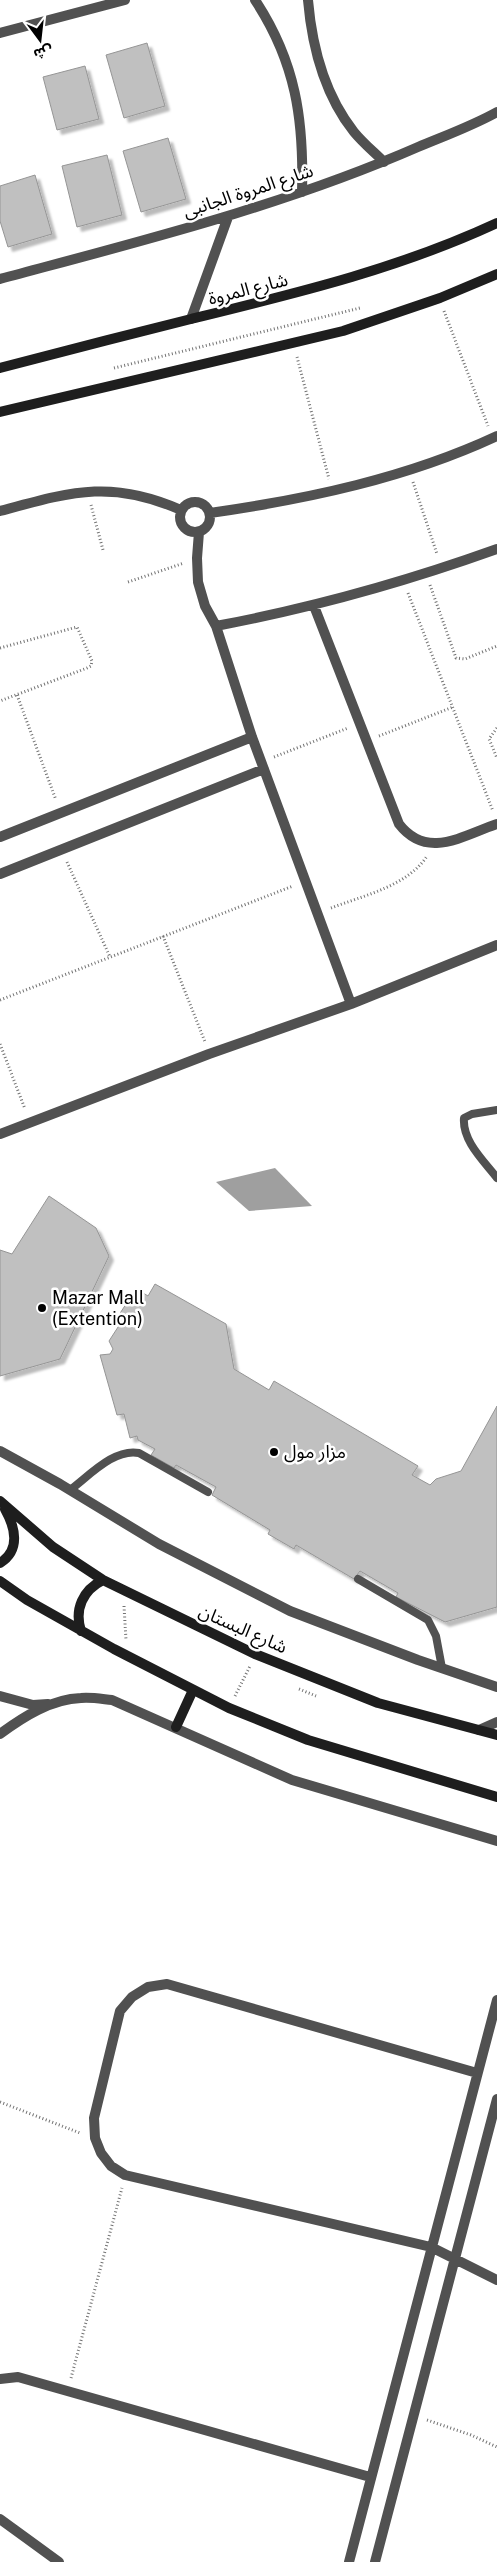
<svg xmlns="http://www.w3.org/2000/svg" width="497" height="2562" viewBox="0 0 497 2562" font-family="'Public Sans','Noto Sans Arabic',sans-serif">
  <defs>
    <filter id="shadow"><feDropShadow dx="4.5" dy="4.5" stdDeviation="1" flood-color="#0004"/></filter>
  </defs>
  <rect width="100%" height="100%" fill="#fff"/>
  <path fill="#9f9f9f" d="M275 1168 312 1206 249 1211 216 1182Z"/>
  <path fill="#c0c0c0" stroke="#959595" filter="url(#shadow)" d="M147 43 165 106 124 118 106 55Z
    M85 66 99 119 57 130 43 77Z
    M168 138 186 199 141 212 123 151Z
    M107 155 122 215 77 227 62 166Z
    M35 175 52 234 8 247 0 221V186Z
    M49 1196 96 1228 109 1256 60 1359 0 1376V1250L12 1254Z
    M155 1284 226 1324 234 1369 269 1390 274 1381 418 1466 412 1475 430 1485 436 1479 461 1471 497 1406V1607L445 1622 396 1597 398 1593 360 1571 354 1579 296 1545 294 1549 268 1534 270 1530 212 1495 216 1487 176 1465 174 1468 151 1455 155 1449 138 1440 137 1436 130 1438 124 1414 117 1415 100 1355 110 1354 113 1349 109 1341 120 1324 115 1321 128 1301 132 1304 140 1291 148 1296Z"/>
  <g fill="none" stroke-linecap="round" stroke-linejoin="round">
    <path stroke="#737373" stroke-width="3" stroke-dasharray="1 2.5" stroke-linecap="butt" d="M444 311 488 426
      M297 357 329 479
      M114 368 360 308
      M413 482 437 554
      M91 505 103 550
      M128 582 184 563
      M430 585 456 658 465 659 497 646
      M408 593 493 811
      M0 648 77 627 92 661 91 666 87 668 0 701
      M17 695 56 800
      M497 728 489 739 497 758
      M379 736 453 707
      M274 757 348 728
      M67 862 110 957
      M331 908C362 896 408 886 427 856
      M163 936 205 1042
      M0 1000 293 886
      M0 1044 25 1109
      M124 1606 126 1640
      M299 1689 316 1696
      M235 1696 250 1666
      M0 2102 80 2133
      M71 2378 122 2188
      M427 2420 471 2435 497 2447"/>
    <path stroke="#515151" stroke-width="8" d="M497 1110 472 1114 464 1118C462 1141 484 1161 497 1178
      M70 1490C89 1476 114 1448 139 1453L208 1492
      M358 1579 428 1620 436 1636 442 1668"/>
    <path stroke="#515151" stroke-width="10" d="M255 0C296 62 304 120 302 192
      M308 0C312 47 324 94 354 132 363 143 374 152 384 162
      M0 33 125 0
      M0 279C141 241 283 206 418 147 444 136 472 126 497 112
      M191 319 228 217
      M180 517a15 15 0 1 1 30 0a15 15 0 1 1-30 0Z
      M0 511C71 492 111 479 181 510
      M210 513C308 499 407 478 497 436
      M199 532 197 558 198 582 205 606 216 626 252 737 351 1004
      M314 606 399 824C427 860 462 836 497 824
      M216 626C312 608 405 582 497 549
      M0 837 252 737
      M0 874 264 769
      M0 1134 209 1054 351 1004 497 945
      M0 1451 60 1484 159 1544 290 1611 418 1660 497 1687
      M0 1696 33 1705 48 1704
      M479 1730 497 1722
      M0 1734C23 1717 51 1699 81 1698 91 1697 102 1699 112 1700L292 1780 497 1841
      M477 2073 167 1984 148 1987 132 1997 120 2011 94 2118 95 2138 101 2153 111 2166 125 2175 431 2247 497 2280
      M0 2379 18 2377 370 2477
      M0 2519 59 2562
      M349 2562 497 2000
      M375 2562 497 2099"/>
    <path stroke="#1e1e1e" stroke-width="10" d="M0 368C64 351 127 335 191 319 297 293 398 269 497 223
      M0 412 343 331 440 298 497 274
      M0 1501 53 1547 103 1580 255 1654 378 1703 497 1735
      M0 1563C21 1550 15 1527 5 1509
      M0 1581 27 1600 114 1649 229 1708 308 1740 497 1797
      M81 1631C74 1609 83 1590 103 1580
      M176 1727 193 1690"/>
  </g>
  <g fill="#000" stroke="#fff" stroke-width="2">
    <circle cx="42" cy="1308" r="5"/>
    <circle cx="274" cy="1452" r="5"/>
  </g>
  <g text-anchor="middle" stroke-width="5" stroke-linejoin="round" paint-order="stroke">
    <g font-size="18" fill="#000" stroke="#fff">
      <text transform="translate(248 191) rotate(-18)" y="6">شارع المروة الجانبى</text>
      <text transform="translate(248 289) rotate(-14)" y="6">شارع المروة</text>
      <text transform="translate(243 1629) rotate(24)" y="6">شارع البستان</text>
    </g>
    <g font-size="18" fill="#000" stroke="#fff" text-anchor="start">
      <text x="52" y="1304">Mazar Mall<tspan x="52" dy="21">(Extention)</tspan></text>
      <text x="284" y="1458">مزار مول</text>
    </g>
  </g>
  <g transform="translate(40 40) rotate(165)" stroke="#ffffff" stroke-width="4" paint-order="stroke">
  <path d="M0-4L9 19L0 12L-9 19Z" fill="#000000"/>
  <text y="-8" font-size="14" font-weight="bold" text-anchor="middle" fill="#000000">ش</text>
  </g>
</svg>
